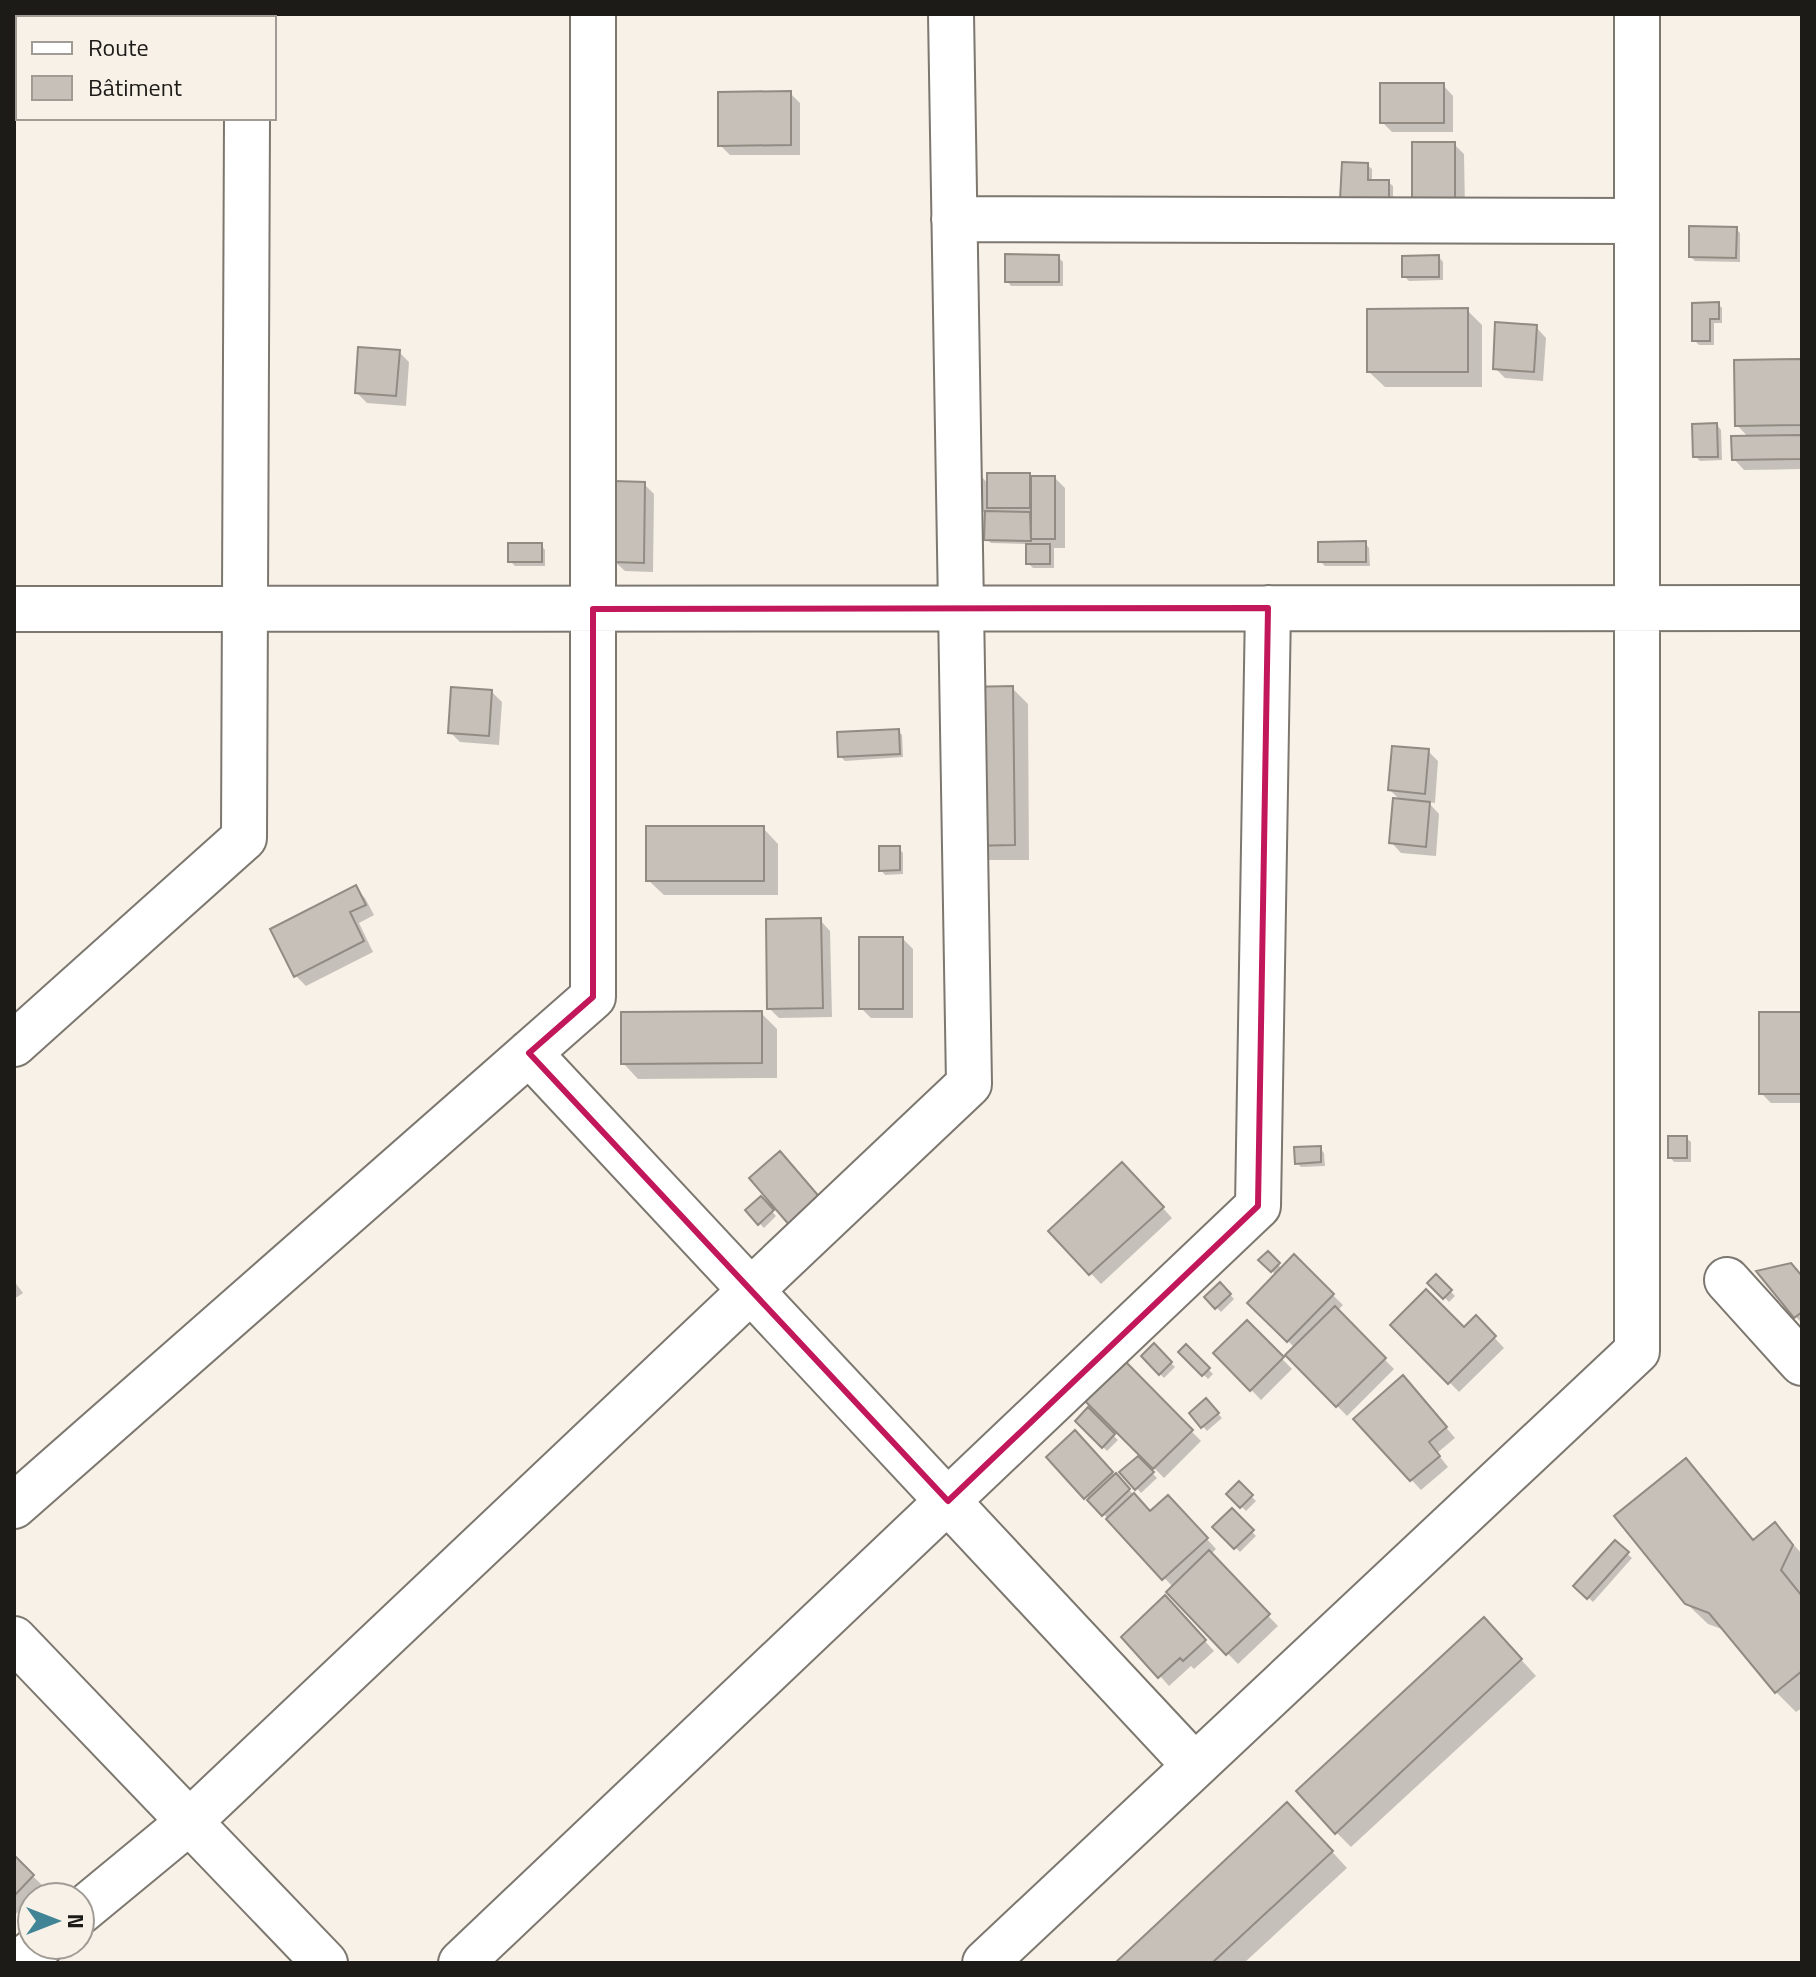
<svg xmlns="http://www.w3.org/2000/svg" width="1816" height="1977" viewBox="0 0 1816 1977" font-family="'Titillium Web',sans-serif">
  <rect width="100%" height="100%" fill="#f7f1e8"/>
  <path fill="#0003" d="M32 14H105V18H32Z
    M1443 85 1453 96V132H1392L1382 122Z
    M790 93 800 103V155H730L720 145Z
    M1454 144 1464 154 1465 209 1414 199Z
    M1367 165 1372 169V182H1388L1393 186V205L1347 204Z
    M1736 229 1740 233V262L1695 261 1691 257Z
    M1058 257 1063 262V286H1011L1007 281Z
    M1439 257 1443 262V280L1409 281 1404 276Z
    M1718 304 1722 308V323H1714V345H1699L1694 340Z
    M1467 310 1482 325V387H1385L1369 372Z
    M1536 327 1546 338 1543 381 1505 378 1495 368Z
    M399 352 409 362 406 406 367 403 357 393Z
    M1802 361V469L1744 470 1734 459 1749 438 1737 425Z
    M1717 425 1721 430 1722 460 1700 461 1695 456Z
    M1029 475 1032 478H1055L1065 488V548H1054V568H1033L1028 563V544L991 543 986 539 987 512H971L966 479 983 478 988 484Z
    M644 484 654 494 653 572 625 571 614 561Z
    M1365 543 1369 548 1370 566H1325L1320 561Z
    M541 545 545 550V566H515L510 561Z
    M1012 688 1028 704 1029 860H984Z
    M492 692 502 702 499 745 460 742 450 732Z
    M898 731 902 735 903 757 845 761 840 756Z
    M1428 751 1438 761 1435 803 1428 802 1439 814 1436 856 1401 853 1391 842 1401 801 1390 790Z
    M763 828 778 844V895H664L648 880Z
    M899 848 903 853V874L885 875 881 870Z
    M355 888 365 898 374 915 359 923 373 952 306 986 296 976Z
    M820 920 830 931 832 1017 779 1018 769 1008Z
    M903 939 913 949V1018H871L861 1008Z
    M761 1013 777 1029V1078L638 1079 623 1063Z
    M1802 1014V1103H1771L1761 1093Z
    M1686 1138 1691 1142V1162H1674L1670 1157Z
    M1320 1148 1324 1153 1325 1166 1301 1167 1297 1163Z
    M1132 1174 1172 1218 1101 1284 1051 1231Z
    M761 1199 776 1216 764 1228 748 1211Z
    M1268 1254 1282 1269 1294 1257 1343 1305 1337 1311 1394 1369 1347 1416 1288 1355 1295 1348 1250 1303 1276 1275 1261 1260Z
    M1760 1272 1802 1277V1323L1796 1317Z
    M1436 1276 1455 1296 1449 1302 1430 1283Z
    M14 1281 23 1293 14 1299Z
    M1220 1284 1234 1299 1221 1312 1206 1297Z
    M1476 1318 1504 1348 1459 1392 1393 1325 1464 1329Z
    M1247 1323 1292 1369 1261 1400 1216 1353Z
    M1154 1346 1175 1367 1164 1378 1144 1356Z
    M1186 1347 1213 1374 1208 1379 1181 1352Z
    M1121 1360 1201 1441 1164 1478 1084 1397Z
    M1413 1388 1455 1438 1437 1453 1448 1467 1421 1490 1355 1420Z
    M1206 1401 1222 1418 1207 1431 1192 1414Z
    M1088 1410 1118 1440 1107 1451 1078 1421Z
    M1085 1443 1151 1513 1178 1507 1216 1549 1210 1555 1278 1626 1238 1664 1168 1592 1173 1587 1049 1457Z
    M1138 1458 1157 1478 1141 1493 1122 1472Z
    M1686 1461 1706 1481 1755 1541 1775 1524 1802 1554V1708L1796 1712 1776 1692 1727 1631 1708 1624 1686 1603Z
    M1239 1484 1256 1501 1246 1511 1229 1494Z
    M1232 1511 1256 1536 1240 1552 1215 1527Z
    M1615 1543 1632 1558 1593 1602 1576 1586Z
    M1175 1608 1214 1651 1194 1669 1191 1666 1169 1686 1160 1676Z
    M1499 1635 1536 1676 1351 1847 1336 1832Z
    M1303 1820 1347 1868 1244 1963H1118Z
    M14 1858 43 1886 15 1915 14 1914Z"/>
  <path fill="#c6c0b8" stroke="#918b83" stroke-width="2" d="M30 14H95V18H30Z
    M1380 83H1444V123H1380Z
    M791 91V145L718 146V92Z
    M1412 142H1455V200H1412Z
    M1342 162 1368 163V180H1389V201L1340 200Z
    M1689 226 1737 227 1736 258 1689 257Z
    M1005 254 1059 255V282H1005Z
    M1439 255V277H1402V256Z
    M1719 302V319H1710V341H1692V303Z
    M1468 308V372H1367V309Z
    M1495 322 1537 325 1534 372 1493 369Z
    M358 347 400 350 396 396 355 393Z
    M1802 359V425L1735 426 1734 360Z
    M1717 423 1718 457H1693L1692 424Z
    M1802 435V459L1732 460 1731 436Z
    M987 473H1030V508H987Z
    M1031 476H1055V539H1031Z
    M614 481 645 482 644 563 612 562Z
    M985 511 1030 512 1031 541 984 540Z
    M1366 541V562H1318V542Z
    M508 543H542V562H508Z
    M1026 544H1050V564H1026Z
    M1013 686 1015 845 967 846 965 687Z
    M451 687 492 690 489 736 448 733Z
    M899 729 900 754 838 757 837 732Z
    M1392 746 1429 749 1425 794 1388 790Z
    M1393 798 1430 802 1426 847 1389 843Z
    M646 826H764V881H646Z
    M879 846H900V870L879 871Z
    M356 885 366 905 350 912 364 941 294 977 270 929Z
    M821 918 823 1008 767 1009 766 919Z
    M859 937H903V1009H859Z
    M762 1011V1063L621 1064V1012Z
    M1759 1012H1802V1094H1759Z
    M1668 1136H1687V1158H1668Z
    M1321 1146V1162L1295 1164 1294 1147Z
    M780 1151 822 1200 791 1227 749 1178Z
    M1122 1162 1164 1207 1089 1275 1048 1231Z
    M761 1196 774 1210 758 1225 745 1210Z
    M1268 1251 1280 1263 1271 1272 1258 1260Z
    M1294 1254 1334 1294 1287 1342 1247 1303Z
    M1791 1263 1802 1276V1312L1794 1318 1756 1271Z
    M1436 1274 1452 1290 1443 1299 1427 1283Z
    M1220 1282 1231 1294 1215 1309 1204 1297Z
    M1426 1289 1464 1327 1476 1315 1496 1336 1448 1384 1390 1325Z
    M1335 1306 1386 1358 1336 1407 1285 1355Z
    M1247 1320 1284 1357 1250 1391 1213 1353Z
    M1154 1343 1172 1362 1159 1375 1141 1356Z
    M1186 1344 1210 1368 1202 1376 1178 1352Z
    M1121 1357 1193 1430 1153 1469 1081 1397Z
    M1403 1375 1447 1427 1429 1442 1440 1456 1410 1481 1353 1419Z
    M1206 1398 1219 1413 1201 1428 1189 1413Z
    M1088 1407 1115 1434 1102 1448 1075 1421Z
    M1075 1430 1113 1472 1084 1499 1046 1457Z
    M1138 1456 1154 1472 1135 1490 1119 1472Z
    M1686 1458 1753 1540 1775 1522 1793 1545 1781 1570 1802 1596V1671L1775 1693 1709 1613 1685 1604 1614 1516Z
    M1116 1473 1130 1489 1102 1516 1087 1500Z
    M1239 1481 1253 1495 1240 1508 1226 1494Z
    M1134 1493 1150 1511 1168 1495 1208 1538 1162 1580 1106 1519Z
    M1232 1508 1254 1530 1234 1549 1212 1527Z
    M1615 1540 1629 1552 1587 1599 1573 1586Z
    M1209 1550 1270 1614 1226 1655 1166 1592Z
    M1165 1595 1206 1640 1183 1661 1180 1658 1158 1678 1121 1637Z
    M1484 1617 1522 1659 1335 1834 1296 1791Z
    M1287 1802 1333 1851 1212 1963H1115Z
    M14 1855 34 1875 14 1896Z"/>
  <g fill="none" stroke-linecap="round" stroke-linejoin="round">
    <defs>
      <path id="minor" d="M247 18V14
        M954 219 1637 221
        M14 609 1802 608
        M14 1044 244 838 247 118
        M529 1053 1195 1766
        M1727 1280 1802 1363
        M14 1506 593 997V14
        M14 1639 325 1963
        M80 1912 189 1822 969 1084 951 14
        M19 1963 41 1945
        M461 1963 1258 1206 1268 608
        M985 1963 1637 1351V14"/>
    </defs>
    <use href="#minor" stroke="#7c776f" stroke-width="48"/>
    <use href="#minor" stroke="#fff" stroke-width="44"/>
  </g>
  <path fill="none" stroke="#c2185b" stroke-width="6" stroke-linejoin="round" d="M1268 608 1258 1206 948 1501 529 1053 593 997V609Z"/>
  <rect width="1816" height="1977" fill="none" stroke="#1d1b18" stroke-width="32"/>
  <rect x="16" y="16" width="260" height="104" fill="#f7f1e8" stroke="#a09b95" stroke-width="2"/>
  <rect x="32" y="42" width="40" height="12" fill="#ffffff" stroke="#a09b95" stroke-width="2"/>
  <text x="88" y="56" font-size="24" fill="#1d1b18">Route</text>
  <rect x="32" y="76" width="40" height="24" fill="#c6c0b8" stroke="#a09b95" stroke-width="2"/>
  <text x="88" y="96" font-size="24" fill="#1d1b18">Bâtiment</text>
  <g transform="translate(56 1921) rotate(90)"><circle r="38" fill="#f7f1e8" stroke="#a09b95" stroke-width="2"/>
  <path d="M0-6L14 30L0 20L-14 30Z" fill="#418495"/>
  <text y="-12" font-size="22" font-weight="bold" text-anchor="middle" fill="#1d1b18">N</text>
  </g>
</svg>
